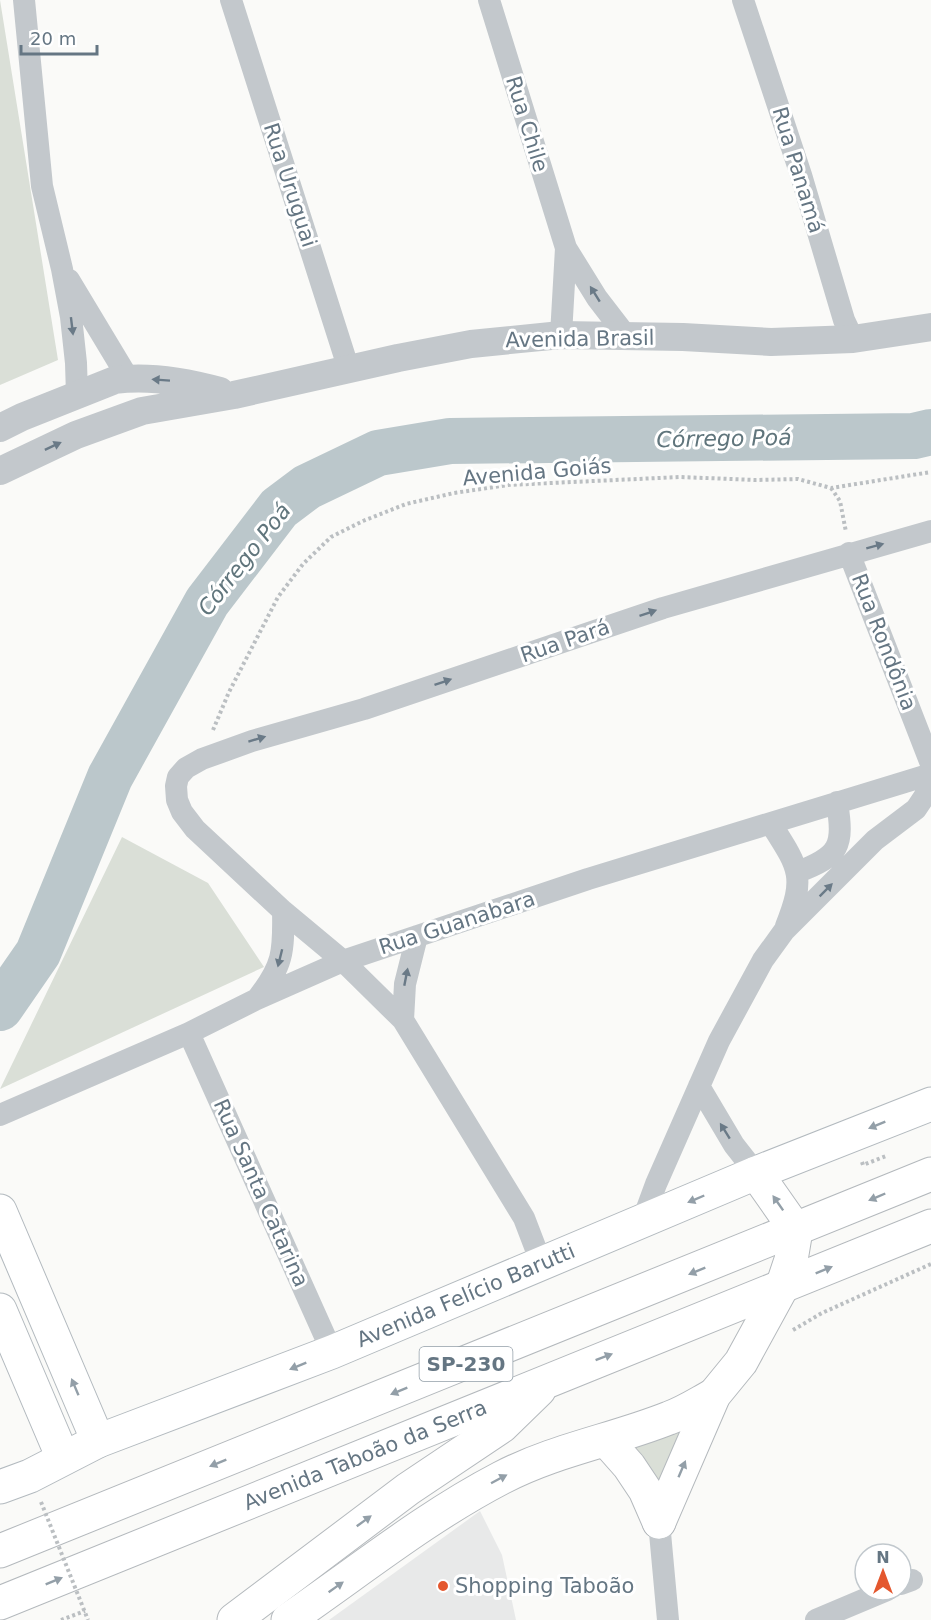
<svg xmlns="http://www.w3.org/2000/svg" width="931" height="1620" viewBox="0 0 931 1620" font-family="'DejaVu Sans',sans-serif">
  <rect width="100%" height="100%" fill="#fafaf8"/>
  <path fill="#e8e9e9" d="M480 1511 502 1555 516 1620H329Z"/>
  <path fill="#dadfd7" d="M0 0 58 360 0 385Z
    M122 837 208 883 264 967 0 1089Z
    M696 1412 660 1502 619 1443Z"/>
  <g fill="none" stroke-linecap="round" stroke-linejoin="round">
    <path stroke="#bbc7cb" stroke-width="46" d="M0 1008 38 953 110 777 207 602 279 508 307 487 378 453 450 441 914 436 931 432"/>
    <defs>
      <g id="secondary">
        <path d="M0 1211 98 1441"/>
        <path d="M0 1310 63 1458"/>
        <path id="s1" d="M0 1487 30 1476 98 1441 332 1352 756 1173 931 1104"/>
      </g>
      <g id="motorway">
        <path d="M606 1440 629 1466 645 1490 659 1522"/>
        <path d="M659 1522 714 1395 741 1362 782 1287 791 1260 796 1230 756 1173"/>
        <path d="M0 1551 931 1174"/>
        <path id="s2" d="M0 1603 931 1226"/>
        <path d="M234 1620 408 1489 502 1426 539 1390"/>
        <path d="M288 1620C358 1572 426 1517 501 1478 554 1450 614 1440 669 1418 684 1413 699 1403 714 1395"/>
      </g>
    </defs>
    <use href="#secondary" stroke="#b3babf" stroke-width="35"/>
    <use href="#motorway" stroke="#b4b9bd" stroke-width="35"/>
    <path stroke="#bbbfc2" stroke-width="4" stroke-dasharray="3 3" stroke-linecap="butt" d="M831 488 840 501 846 532
      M213 730 229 692 278 597 303 564 331 537 363 521 406 504 454 493 508 485 680 477 756 480 798 479 831 488 931 472
      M862 1162 863 1165 886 1156
      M793 1330 822 1313 931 1264
      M61 1620 85 1611"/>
    <path stroke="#c3c8cc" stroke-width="22" d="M24 0 42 186 62 269 71 317 76 363 77 395
      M231 0 349 370
      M489 0 566 248 597 298 627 337
      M743 0 801 175 844 320 853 339
      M69 280 128 378
      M561 335 566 248
      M849 553 931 764
      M771 824C799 868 806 876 786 926
      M798 872C840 856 844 846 837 802
      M257 999C283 966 284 952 283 911
      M403 1020 405 984 417 936
      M189 1033 332 1352
      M699 1086 734 1145 756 1173
      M0 1115 189 1033 257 999 343 961 588 879 931 774
      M642 1222 656 1184 719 1041 763 960 784 931 875 840 916 809 926 794 931 781
      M542 1265 524 1218 403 1020 343 961 283 911 195 829 182 812 177 800 176 786 178 777 186 768 202 759 252 741 364 709 663 608 931 531
      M659 1522 668 1620
      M901 1584 912 1580
      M816 1620 887 1590"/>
    <path stroke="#c3c8cc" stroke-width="28" d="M0 428 22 417 115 380C150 375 187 382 220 391
      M0 471 76 435 142 411 234 395 398 358 471 344 561 335 683 337 771 342 853 339 931 327"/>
    <use href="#secondary" stroke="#fff" stroke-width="33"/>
    <use href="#motorway" stroke="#fff" stroke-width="33"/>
    <path stroke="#bbbfc2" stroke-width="4" stroke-dasharray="3 3" stroke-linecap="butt" d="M41 1502 88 1620"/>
  </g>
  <defs><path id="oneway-solid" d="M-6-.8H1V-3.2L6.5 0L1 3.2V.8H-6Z" transform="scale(1.5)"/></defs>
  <g fill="#6a7a87">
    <use href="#oneway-solid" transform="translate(595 294) rotate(-122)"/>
    <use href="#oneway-solid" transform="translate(72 326) rotate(83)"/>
    <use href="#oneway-solid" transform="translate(161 380) rotate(-176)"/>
    <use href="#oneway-solid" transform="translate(53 446) rotate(-25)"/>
    <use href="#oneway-solid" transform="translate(875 546) rotate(-15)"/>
    <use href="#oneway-solid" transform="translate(648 613) rotate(-19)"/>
    <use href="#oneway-solid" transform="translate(443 682) rotate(-19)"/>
    <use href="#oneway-solid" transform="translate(257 739) rotate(-17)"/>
    <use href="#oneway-solid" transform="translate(826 890) rotate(-45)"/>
    <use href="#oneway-solid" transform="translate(280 958) rotate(104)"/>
    <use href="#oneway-solid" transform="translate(406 977) rotate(-79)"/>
    <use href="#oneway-solid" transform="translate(725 1131) rotate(-122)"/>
  </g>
  <g fill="#939fa8">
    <use href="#oneway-solid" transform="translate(877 1125) rotate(158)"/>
    <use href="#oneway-solid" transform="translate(877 1197) rotate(157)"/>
    <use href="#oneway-solid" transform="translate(696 1199) rotate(157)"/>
    <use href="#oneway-solid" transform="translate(778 1203) rotate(-125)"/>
    <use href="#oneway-solid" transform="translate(824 1270) rotate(-22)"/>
    <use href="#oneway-solid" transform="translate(697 1271) rotate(158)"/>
    <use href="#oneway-solid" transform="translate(604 1357) rotate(-21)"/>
    <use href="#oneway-solid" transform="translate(298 1366) rotate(158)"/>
    <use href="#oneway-solid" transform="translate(75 1387) rotate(-113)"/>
    <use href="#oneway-solid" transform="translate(399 1391) rotate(158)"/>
    <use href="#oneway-solid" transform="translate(218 1463) rotate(158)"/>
    <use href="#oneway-solid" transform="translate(682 1469) rotate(-67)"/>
    <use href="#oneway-solid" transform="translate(499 1479) rotate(-28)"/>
    <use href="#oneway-solid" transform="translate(364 1521) rotate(-36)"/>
    <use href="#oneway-solid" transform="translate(54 1581) rotate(-22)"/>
    <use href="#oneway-solid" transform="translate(336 1587) rotate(-35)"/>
  </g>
  <circle fill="#e4572e" stroke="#fff" stroke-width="2" cx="443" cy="1586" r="6"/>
  <g text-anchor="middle" stroke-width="6" stroke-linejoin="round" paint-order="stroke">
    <rect fill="#fff" stroke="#939fa8" stroke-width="1.5" x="419.5" y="1347" width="93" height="34" rx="4.5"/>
    <g font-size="20" font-weight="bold" fill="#657683">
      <text x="466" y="1371">SP-230</text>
    </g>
    <g font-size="21" fill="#657683" stroke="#fff">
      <text transform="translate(527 124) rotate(73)" y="7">Rua Chile</text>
      <text transform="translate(798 170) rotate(73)" y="7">Rua Panamá</text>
      <text transform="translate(290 185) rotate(72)" y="7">Rua Uruguai</text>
      <text transform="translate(580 339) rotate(-1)" y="7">Avenida Brasil</text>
      <text transform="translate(537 472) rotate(-5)" y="7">Avenida Goiás</text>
      <text transform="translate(565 641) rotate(-19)" y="7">Rua Pará</text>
      <text transform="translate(884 642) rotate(69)" y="7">Rua Rondônia</text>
      <text transform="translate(457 923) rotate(-18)" y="7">Rua Guanabara</text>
      <text transform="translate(261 1193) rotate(66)" y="7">Rua Santa Catarina</text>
      <text dy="7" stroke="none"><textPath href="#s1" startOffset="504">Avenida Felício Barutti</textPath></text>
      <text dy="7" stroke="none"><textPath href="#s2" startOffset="394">Avenida Taboão da Serra</textPath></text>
    </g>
    <g font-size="21" fill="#657683" stroke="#fff" text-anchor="start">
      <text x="455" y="1593">Shopping Taboão</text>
    </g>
    <g font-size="22" font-style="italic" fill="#60757c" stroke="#fff">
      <text transform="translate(724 438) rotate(-1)" y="8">Córrego Poá</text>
      <text transform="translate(244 559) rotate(-52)" y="8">Córrego Poá</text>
    </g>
  </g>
  <g transform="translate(883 1572)"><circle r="28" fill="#ffffff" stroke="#c1c8cd" stroke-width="1.5"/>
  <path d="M0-4.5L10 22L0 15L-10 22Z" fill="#e4572e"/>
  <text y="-9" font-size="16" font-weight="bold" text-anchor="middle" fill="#657683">N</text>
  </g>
  <path d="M21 45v9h76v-9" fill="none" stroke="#657683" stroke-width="3"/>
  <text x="30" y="45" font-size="18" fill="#657683" stroke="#ffffff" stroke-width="4.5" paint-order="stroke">20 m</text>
</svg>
